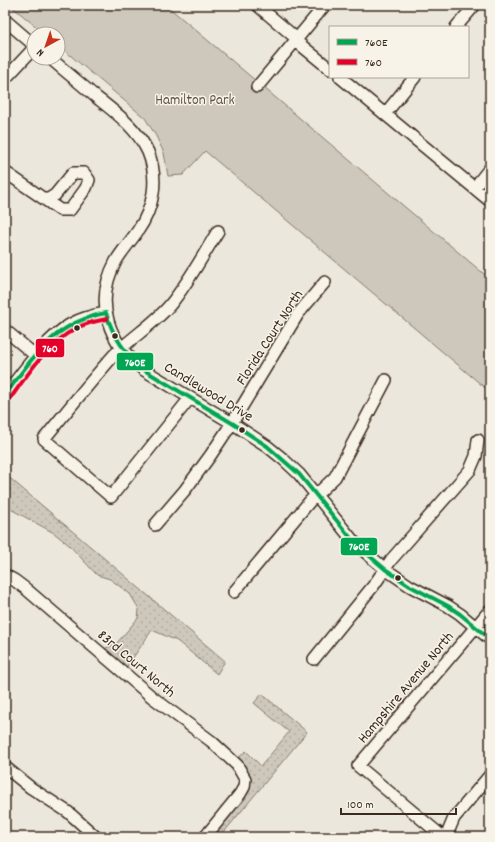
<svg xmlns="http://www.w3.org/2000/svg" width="495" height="842" viewBox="0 0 495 842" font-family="Dekko,sans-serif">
  <defs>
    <pattern id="grass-dots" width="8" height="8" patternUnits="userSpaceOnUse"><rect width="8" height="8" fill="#cec8bc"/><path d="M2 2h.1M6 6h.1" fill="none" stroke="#b2aca1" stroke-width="1.8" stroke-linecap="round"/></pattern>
  </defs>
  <rect width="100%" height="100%" fill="#ece7dc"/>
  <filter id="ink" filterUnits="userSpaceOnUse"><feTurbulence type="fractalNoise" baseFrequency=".025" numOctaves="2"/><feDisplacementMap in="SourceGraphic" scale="8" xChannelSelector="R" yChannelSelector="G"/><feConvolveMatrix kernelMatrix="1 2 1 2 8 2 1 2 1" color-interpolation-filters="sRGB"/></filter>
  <g filter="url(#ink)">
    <path fill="url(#grass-dots)" stroke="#84796d" d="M5 474 225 661 217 674 177 641 152 630 126 668 104 649 117 643 138 618 139 609 130 594 110 579 97 575 69 545 54 533 5 506Z
      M262 694 307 732 220 837H212L249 792 250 778 237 759 246 751 261 766 289 732 254 703Z"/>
    <path fill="#cec8bc" stroke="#84796d" d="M10 5H166L490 279V392L205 151 183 175 168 176 164 153 156 136 145 118 58 45V34H45Z"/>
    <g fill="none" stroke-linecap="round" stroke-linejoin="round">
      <defs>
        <path id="minor" d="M257 5 297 39
          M5 20 34 45
          M456 27 475 5
          M296 41 330 69
          M50 58C65 71 81 84 96 97 116 113 137 128 148 152 159 179 154 208 137 232 130 242 122 251 116 261 93 303 109 344 144 370L232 423 267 446 283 459 299 474 354 542 372 558 385 569 410 586 448 606 460 614 490 639
          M340 77 490 201
          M5 79 34 48
          M257 87 325 5
          M385 114 415 77
          M5 172 60 210H70L86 188 89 180 84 173H73L55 195 47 200
          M474 188 490 168
          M5 330 36 356
          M5 395C22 373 47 337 71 324 82 318 94 315 106 313
          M190 398 111 497 44 439C67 411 90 382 114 355 132 337 154 324 170 305 189 282 203 255 218 231
          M155 525 185 490 210 456 232 423 298 314 325 282
          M5 575 14 580 26 589 152 697 211 741 237 765 245 779 244 787 240 794 205 837
          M234 592 310 501 335 477 386 380
          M314 659 374 585 391 560 470 470 476 456 478 440
          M5 767 31 788 68 812 96 837
          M443 837 358 766 490 610
          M446 837 454 818 490 775"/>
      </defs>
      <use href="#minor" stroke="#3b2a1e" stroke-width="14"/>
      <use href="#minor" stroke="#f7f3e8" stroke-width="11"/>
      <defs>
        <path id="bus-1" d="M5 395C34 356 55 322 106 313 113 337 125 354 144 370L232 423 267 446 299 474 354 542 372 558 385 569 410 586 448 606 460 614 490 639"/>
        <path id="bus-2" d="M10 399C28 374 47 344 75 329 85 323 96 321 107 319"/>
      </defs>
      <use href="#bus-1" stroke="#f7f3e8" stroke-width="7"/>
      <use href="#bus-2" stroke="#f7f3e8" stroke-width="7"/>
      <use href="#bus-1" stroke="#00a651" stroke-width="4"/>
      <use href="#bus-2" stroke="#e4002b" stroke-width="4"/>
    </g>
  </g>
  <g fill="#3b2a1e" stroke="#f7f3e8" stroke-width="1.5">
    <circle cx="77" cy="328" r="3.5"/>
    <circle cx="115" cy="336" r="3.5"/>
    <circle cx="242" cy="430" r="3.5"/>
    <circle cx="398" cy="578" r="3.5"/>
  </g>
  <g text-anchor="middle" stroke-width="3" stroke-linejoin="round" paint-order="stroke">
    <g font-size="15" fill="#605246" stroke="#f7f3e8">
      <text x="195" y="104">Hamilton Park</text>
    </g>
    <g font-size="15" fill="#3b2a1e" stroke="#f7f3e8">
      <text transform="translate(269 337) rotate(-57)" y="5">Florida Court North</text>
      <text transform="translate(209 391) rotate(31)" y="5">Candlewood Drive</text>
      <text transform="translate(137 663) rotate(40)" y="5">83rd Court North</text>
      <text transform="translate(405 687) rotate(-50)" y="5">Hampshire Avenue North</text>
    </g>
  </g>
  <g stroke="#f7f3e8" stroke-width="1.5">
    <rect x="35" y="338" width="30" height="20" rx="4" fill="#e4002b"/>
    <rect x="116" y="352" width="38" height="19" rx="4" fill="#00a651"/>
    <rect x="340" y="537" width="38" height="19" rx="4" fill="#00a651"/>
  </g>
  <g font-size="11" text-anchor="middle" font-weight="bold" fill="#fff">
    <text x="50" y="352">760</text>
    <text x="135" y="366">760E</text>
    <text x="359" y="550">760E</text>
  </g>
  <rect width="495" height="842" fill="none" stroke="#f7f3e8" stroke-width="20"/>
  <rect x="10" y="10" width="475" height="822" fill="none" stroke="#3b2a1e" stroke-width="1.5" filter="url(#ink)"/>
  <rect x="329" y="26" width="140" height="52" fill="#f7f3e8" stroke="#aca397"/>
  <rect x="337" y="39" width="20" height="6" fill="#00a651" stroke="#aca397"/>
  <text x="365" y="46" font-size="12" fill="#3b2a1e">760E</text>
  <rect x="337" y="59" width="20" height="6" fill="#e4002b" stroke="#aca397"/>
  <text x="365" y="66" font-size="12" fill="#3b2a1e">760</text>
  <g transform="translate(46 46) rotate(220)"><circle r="19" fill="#f7f3e8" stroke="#aca397"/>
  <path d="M0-3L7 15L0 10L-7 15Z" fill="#c8321e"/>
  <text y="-6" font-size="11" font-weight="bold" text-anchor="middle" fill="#3b2a1e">N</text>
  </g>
  <path d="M341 808v6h115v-6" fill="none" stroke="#3b2a1e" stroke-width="2"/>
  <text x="347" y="808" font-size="12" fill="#3b2a1e" stroke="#f7f3e8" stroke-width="3" paint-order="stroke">100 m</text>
</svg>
